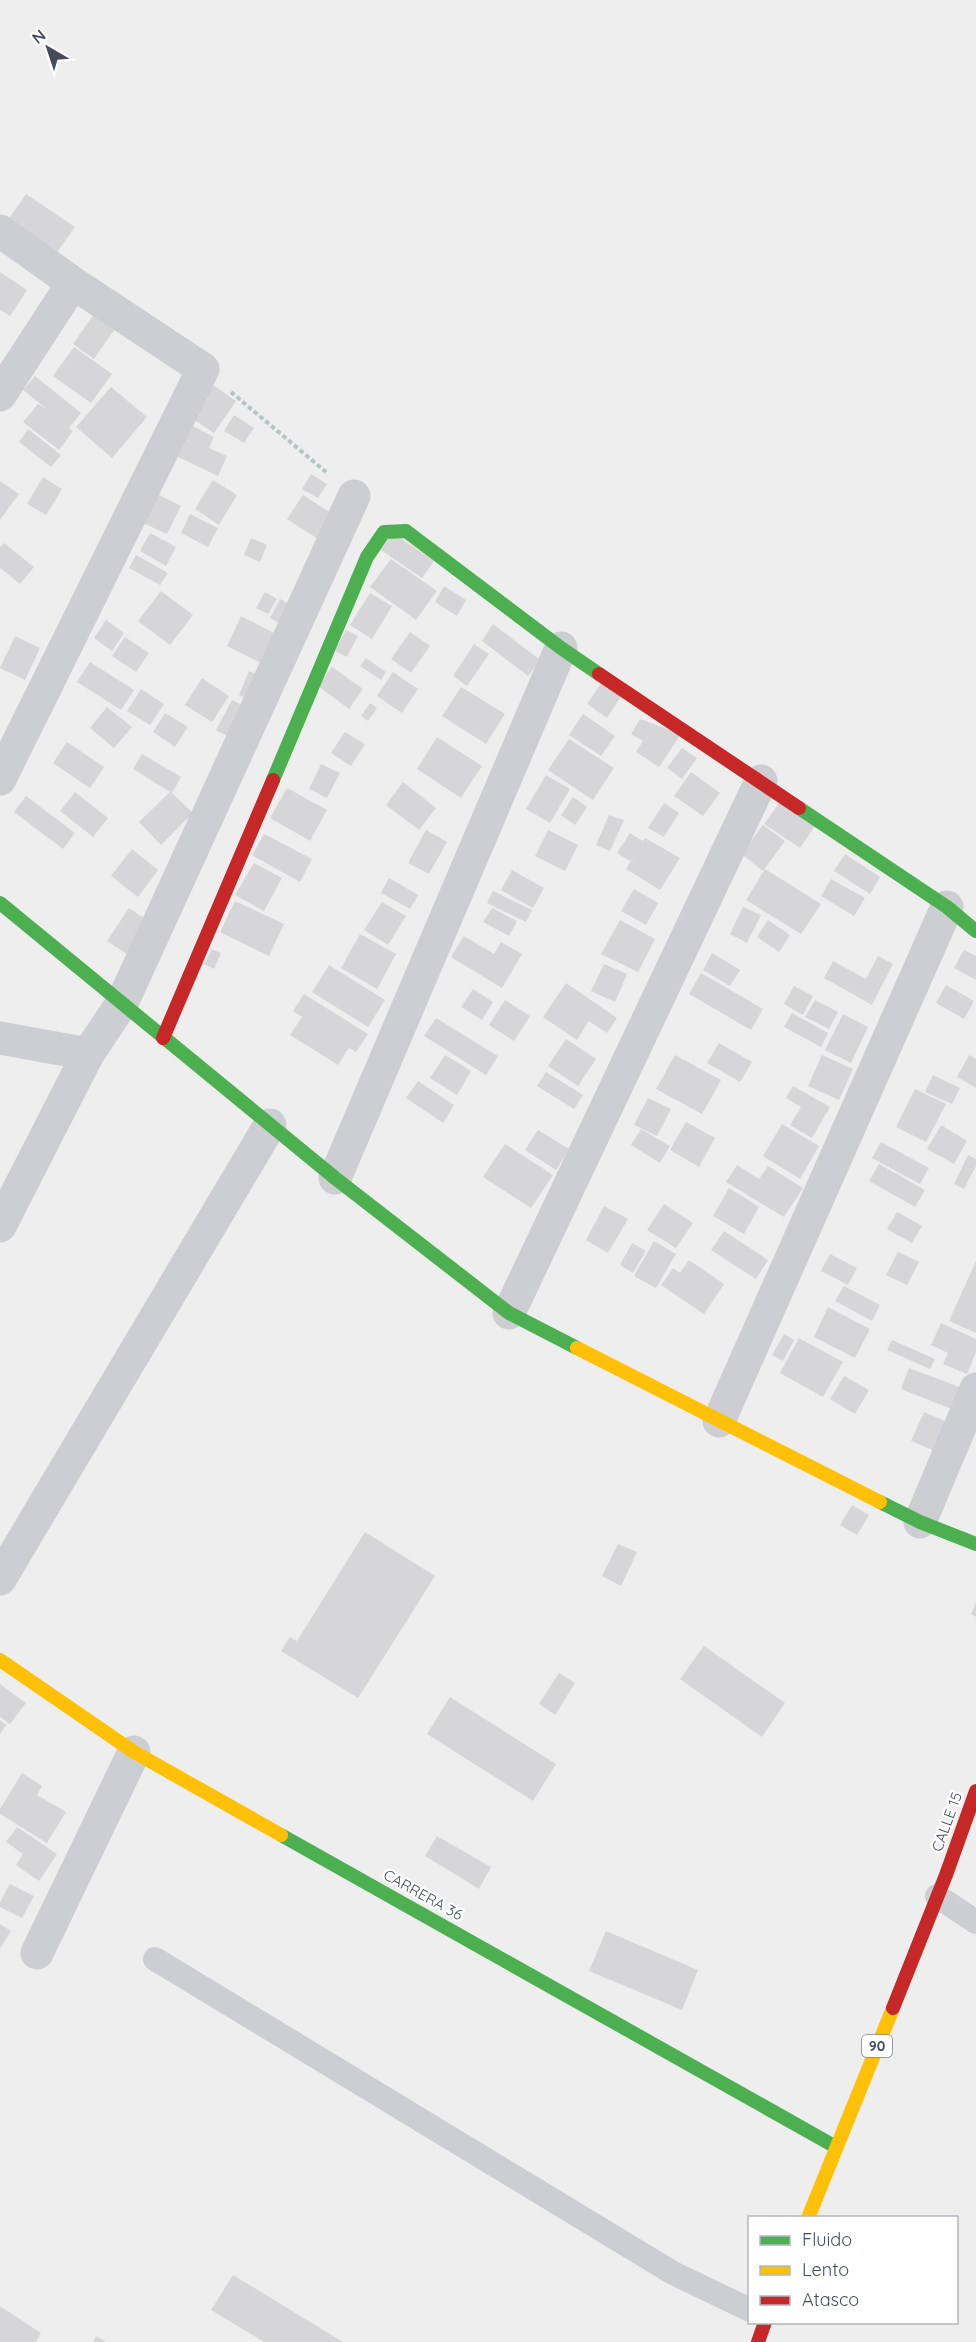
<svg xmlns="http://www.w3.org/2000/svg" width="976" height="2342" viewBox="0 0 976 2342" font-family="Quicksand,sans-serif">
  <rect width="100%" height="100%" fill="#efeeee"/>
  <path fill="#d6d6d8" d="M26 194 75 227 55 255 6 223Z
    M0 272 27 290 10 316 0 310Z
    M96 311 117 326 94 359 73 344Z
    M74 347 112 374 91 403 53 376Z
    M35 376 81 413 69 428 73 431 59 450 23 422 38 404 47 409 23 390Z
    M213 385 236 401 214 433 191 418Z
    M111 387 147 417 112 458 76 427Z
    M234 415 254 428 244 443 224 431Z
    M193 426 214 437 209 448 227 456 218 476 178 457Z
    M28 429 61 455 51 467 19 442Z
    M311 474 327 484 318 498 302 489Z
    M43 477 62 489 46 515 27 504Z
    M213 480 237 495 219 525 195 509Z
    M0 481 19 494 0 520Z
    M157 494 181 506 167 534 143 523Z
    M303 495 334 515 318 539 287 519Z
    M190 514 218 528 208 547 181 533Z
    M150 533 176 547 166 566 140 551Z
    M393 533 434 561 422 578 381 550Z
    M251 538 267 545 260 562 244 555Z
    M4 543 34 567 20 584 0 568V547Z
    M136 555 168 573 160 585 129 568Z
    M391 559 437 591 416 620 370 587Z
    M444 586 466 600 457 616 435 602Z
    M161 591 193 615 170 645 138 621Z
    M265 592 277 599 268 614 256 608Z
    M370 593 392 606 372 639 350 625Z
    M280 599 300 610 290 629 270 618Z
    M241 616 284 638 269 667 227 646Z
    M106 620 124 633 112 651 94 638Z
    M493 624 540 660 528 676 482 641Z
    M346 630 358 636 347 657 335 651Z
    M410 632 430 646 411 673 391 659Z
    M15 636 40 648 25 680 0 668Z
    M125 637 149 653 136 672 112 656Z
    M474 644 489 654 467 686 453 676Z
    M366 658 386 672 381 680 360 666Z
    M90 662 134 690 121 710 77 682Z
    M332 667 363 689 349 709 318 686Z
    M249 671 266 678 255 702 239 695Z
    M393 672 418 689 402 713 377 696Z
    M202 678 229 696 212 722 185 705Z
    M602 682 622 695 607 718 587 704Z
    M461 687 505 714 486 744 442 716Z
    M141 689 164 704 150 725 127 711Z
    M232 700 254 711 238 742 216 730Z
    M370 703 377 708 368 721 361 716Z
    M107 707 132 727 114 748 90 728Z
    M165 713 188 727 175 747 153 732Z
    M583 714 615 736 601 756 569 735Z
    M640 719 681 734 659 767 636 752 643 741 631 734Z
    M345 732 365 744 351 766 331 753Z
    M437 737 482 766 461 798 417 769Z
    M569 739 614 768 593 800 548 770Z
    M67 742 104 767 90 788 53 763Z
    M682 748 697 758 682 779 667 768Z
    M142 754 181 777 172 793 193 813 161 845 139 822 170 792 133 769Z
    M321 764 340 773 327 798 309 789Z
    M691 772 720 793 703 816 674 796Z
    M546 775 570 789 550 823 526 809Z
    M403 782 436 808 419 830 386 805Z
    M287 788 327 810 310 841 270 818Z
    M75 792 108 818 93 837 60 811Z
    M26 796 75 833 63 849 14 812Z
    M573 797 587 807 575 825 561 815Z
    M782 799 817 823 800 848 764 824Z
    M664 803 679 813 664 837 648 828Z
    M609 815 624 820 610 851 596 845Z
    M763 825 785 841 763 871 741 854Z
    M426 830 447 842 429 874 408 863Z
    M548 830 578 845 565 871 535 856Z
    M630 833 643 841 645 838 680 858 660 890 626 869 634 856 630 861 617 853Z
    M264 834 312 859 300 882 252 855Z
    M132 849 158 870 138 897 111 876Z
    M845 854 880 877 870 894 834 871Z
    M254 863 282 878 264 911 235 895Z
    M765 869 821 904 801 934 746 900Z
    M512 870 544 888 533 908 501 890Z
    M389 878 418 895 410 909 381 893Z
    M831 879 865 898 854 916 821 896Z
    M634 889 658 903 646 925 621 911Z
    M493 891 532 910 526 922 487 903Z
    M235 901 284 924 269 956 220 932Z
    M382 902 406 916 388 945 364 930Z
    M743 907 761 915 747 943 730 934Z
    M129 908 151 923 130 956 107 941Z
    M492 908 517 921 509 936 483 922Z
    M620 920 655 939 638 972 601 954Z
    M768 920 790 935 779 952 757 937Z
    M360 934 396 954 377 989 341 968Z
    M464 936 494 954 501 942 522 954 502 988 451 957Z
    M212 949 221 953 214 969 204 964Z
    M964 950 976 956V980L954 968Z
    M712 953 740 970 730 986 703 970Z
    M878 956 893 964 872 1005 824 978 833 961 866 979Z
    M604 964 627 974 615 1002 591 991Z
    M329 965 385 1000 368 1027 312 992Z
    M701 973 763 1009 751 1030 689 994Z
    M566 983 617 1018 607 1033 589 1021 577 1040 543 1017Z
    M946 985 974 1001 964 1019 936 1003Z
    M794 986 813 996 803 1015 784 1004Z
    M473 989 493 1002 482 1020 461 1007Z
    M304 994 368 1034 356 1052 349 1048 338 1065 290 1035 302 1017 293 1011Z
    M505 1000 530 1016 514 1041 489 1025Z
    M815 1000 838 1012 829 1029 805 1017Z
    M792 1013 828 1033 821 1047 784 1027Z
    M843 1014 868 1027 851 1063 825 1050Z
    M436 1018 498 1056 486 1075 424 1036Z
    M566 1039 596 1059 578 1086 548 1066Z
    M719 1043 752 1062 740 1082 707 1063Z
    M445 1055 471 1071 457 1095 430 1078Z
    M675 1055 721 1080 702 1114 656 1089Z
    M822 1055 853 1069 839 1100 808 1086Z
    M969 1055 976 1059V1088L957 1077Z
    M546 1072 583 1095 574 1109 537 1086Z
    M933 1075 960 1088 952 1104 925 1092Z
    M418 1081 454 1105 443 1123 406 1098Z
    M793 1086 830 1107 812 1138 790 1125 801 1107 786 1098Z
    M915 1089 946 1104 926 1142 896 1127Z
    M648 1098 671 1109 657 1136 634 1125Z
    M686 1122 715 1138 699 1167 670 1150Z
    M782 1124 819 1146 800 1179 763 1156Z
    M941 1125 967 1141 954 1164 927 1149Z
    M641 1129 670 1146 660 1163 631 1145Z
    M538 1130 569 1149 556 1170 525 1150Z
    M881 1142 929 1168 920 1184 872 1158Z
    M505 1144 553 1175 531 1208 483 1177Z
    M968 1155 976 1159V1166L964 1189 954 1184Z
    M879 1164 925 1190 915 1207 869 1181Z
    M737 1165 759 1179 768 1166 803 1188 784 1217 726 1182Z
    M729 1188 759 1207 744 1234 713 1216Z
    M664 1204 693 1223 676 1248 647 1230Z
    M604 1206 628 1219 608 1253 586 1240Z
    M897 1212 922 1226 912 1243 887 1229Z
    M724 1231 768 1260 756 1279 711 1250Z
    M654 1241 676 1254 656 1288 634 1276Z
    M632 1243 646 1251 633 1273 620 1265Z
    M898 1252 919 1262 907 1285 886 1275Z
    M830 1254 857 1268 848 1285 821 1271Z
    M689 1260 724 1284 704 1314 661 1285 673 1268 680 1273Z
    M976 1261V1333L949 1321Z
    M844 1286 880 1305 872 1321 835 1301Z
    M828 1307 870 1329 855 1358 814 1337Z
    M941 1323 976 1339V1352L967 1374 943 1364 948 1353 931 1345Z
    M784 1334 794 1340 783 1361 772 1355Z
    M799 1338 843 1362 823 1397 780 1373Z
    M892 1340 935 1359 930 1369 887 1350Z
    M909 1368 962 1388 954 1410 901 1389Z
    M844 1376 869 1390 855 1414 830 1399Z
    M924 1412 950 1423 937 1452 911 1441Z
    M852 1505 869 1515 857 1535 840 1525Z
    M365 1532 435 1576 358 1698 281 1651 290 1637 297 1641Z
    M618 1544 637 1552 621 1586 602 1576Z
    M976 1602V1617L971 1614Z
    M704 1646 785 1703 762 1737 680 1679Z
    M559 1673 575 1683 555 1715 539 1704Z
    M0 1684 26 1703 10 1724 0 1717Z
    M450 1697 556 1764 533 1801 427 1734Z
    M0 1720 6 1725 0 1734Z
    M22 1773 42 1786 37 1795 66 1812 47 1843 0 1814V1809Z
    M17 1827 57 1854 39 1881 16 1865 23 1854 6 1842Z
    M437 1836 491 1867 479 1889 425 1856Z
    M10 1884 34 1896 22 1918 0 1907V1902Z
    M0 1924 11 1931 0 1949Z
    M606 1931 698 1970 682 2010 589 1971Z
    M233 2275 343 2342H264L211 2310Z
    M0 2306 41 2333 36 2342H0Z
    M96 2336 106 2342H93Z"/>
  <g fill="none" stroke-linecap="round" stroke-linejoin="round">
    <path stroke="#b7c4c3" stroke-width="4" stroke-dasharray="4.5 3" stroke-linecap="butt" d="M231 392 326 472"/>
    <path stroke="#ccced2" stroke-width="24" d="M937 1896 976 1922
      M155 1959 673 2273 750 2310"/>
    <path stroke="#ccced2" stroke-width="33" d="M0 231 73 283 203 369 0 779
      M0 395 73 283
      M0 1038 88 1054
      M335 1178 561 648
      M0 1226 88 1054 122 1003 354 496
      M509 1313 761 781
      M719 1421 947 907
      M920 1522 976 1389
      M0 1579 270 1125
      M37 1953 134 1752"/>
    <path stroke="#4caf50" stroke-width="14" d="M273 780 367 557 384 532 406 531 561 648 599 674
      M799 808 947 907 976 931
      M0 903 335 1178 509 1313 577 1348
      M880 1502 920 1522 976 1544
      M281 1835 836 2147"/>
    <path stroke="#ffc107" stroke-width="14" d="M577 1348 880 1502
      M0 1660 134 1752 281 1835
      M808 2218 893 2008"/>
    <path stroke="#c62828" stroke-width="14" d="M599 674 799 808
      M163 1038 273 780
      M893 2008 946 1875 976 1791
      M758 2342 765 2322"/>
  </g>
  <g text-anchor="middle" stroke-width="4.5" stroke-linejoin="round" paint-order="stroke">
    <rect fill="#fff" stroke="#7c828d" stroke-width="1.5" x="862" y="2035" width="30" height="22" rx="4.5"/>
    <g font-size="14" font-weight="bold" fill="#444c5c">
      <text x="877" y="2051">90</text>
    </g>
    <g font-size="15" fill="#444c5c" stroke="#fff">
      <text transform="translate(947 1822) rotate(-70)" y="5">CALLE 15</text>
      <text transform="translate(423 1895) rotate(29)" y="5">CARRERA 36</text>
    </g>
  </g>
  <rect x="748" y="2216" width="210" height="108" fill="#ffffff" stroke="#b4b7be" stroke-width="1.5"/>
  <rect x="760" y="2236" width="30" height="9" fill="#4caf50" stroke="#b4b7be" stroke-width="1.5"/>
  <text x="802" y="2246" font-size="18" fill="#444c5c">Fluido</text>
  <rect x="760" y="2266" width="30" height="9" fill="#ffc107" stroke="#b4b7be" stroke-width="1.5"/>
  <text x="802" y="2276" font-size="18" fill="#444c5c">Lento</text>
  <rect x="760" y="2296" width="30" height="9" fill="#c62828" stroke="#b4b7be" stroke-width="1.5"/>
  <text x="802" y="2306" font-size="18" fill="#444c5c">Atasco</text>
  <g transform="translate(48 48) rotate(321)" stroke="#ffffff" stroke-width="4.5" paint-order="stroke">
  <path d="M0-4.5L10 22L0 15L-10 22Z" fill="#444c5c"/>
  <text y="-9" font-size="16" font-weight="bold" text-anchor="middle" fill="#444c5c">N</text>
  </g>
</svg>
